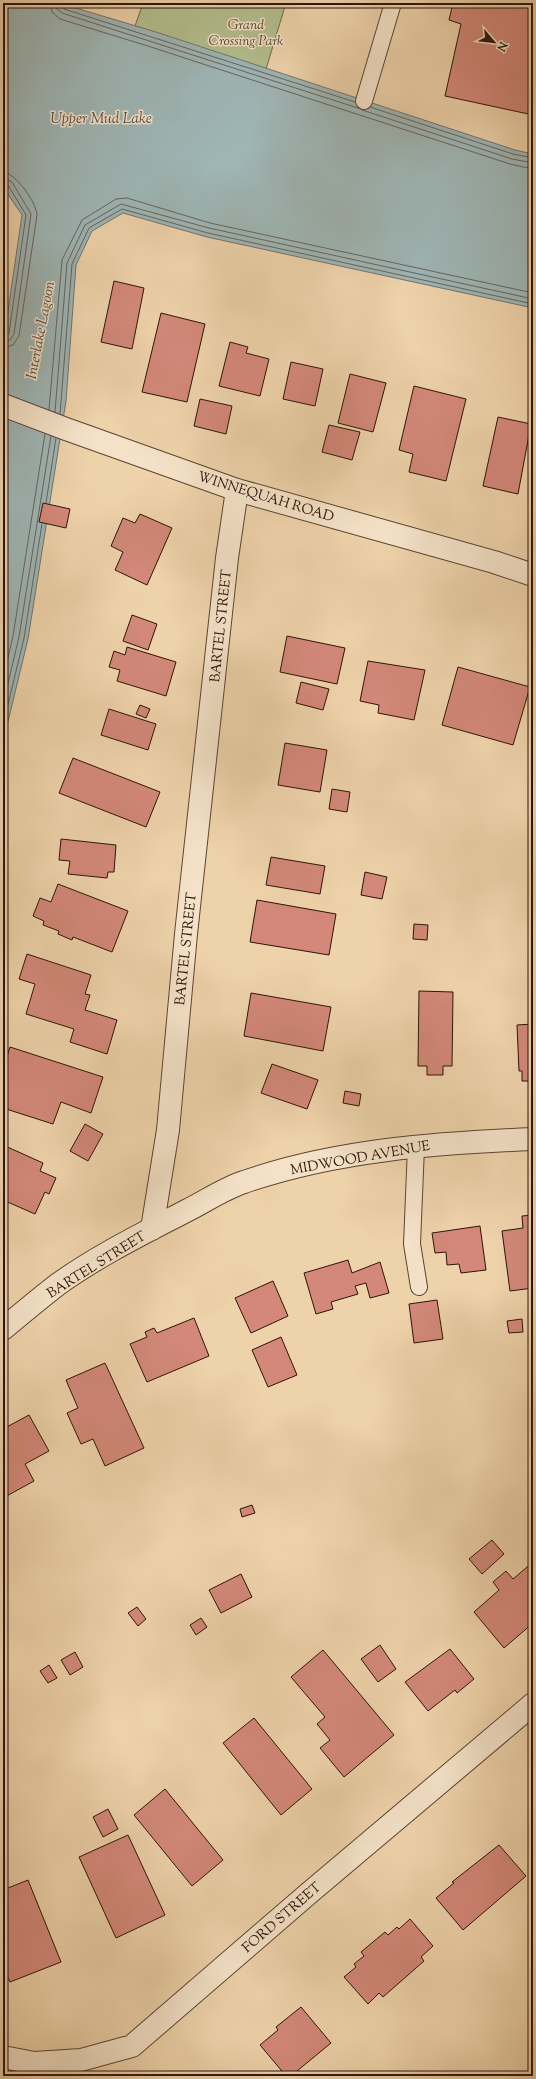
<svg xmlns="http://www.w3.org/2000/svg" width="536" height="2079" viewBox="0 0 536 2079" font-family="'Sorts Mill Goudy',serif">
  <rect width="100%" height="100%" fill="#eed2aa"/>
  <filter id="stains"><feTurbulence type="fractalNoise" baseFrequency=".005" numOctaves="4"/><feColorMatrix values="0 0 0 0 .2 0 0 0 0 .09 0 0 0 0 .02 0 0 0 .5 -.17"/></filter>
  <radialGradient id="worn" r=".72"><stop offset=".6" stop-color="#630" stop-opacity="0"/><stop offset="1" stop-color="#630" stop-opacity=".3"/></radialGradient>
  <path fill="#b3bd8d" stroke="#70684a" d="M143 3H286L266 69 135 26Z"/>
  <path fill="#9eb5b4" stroke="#71756f" d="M3 3H59L156 32 515 150 533 154V308L207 237 123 213 92 231 76 265 66 401 28 639 3 742V345L22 215 3 187Z"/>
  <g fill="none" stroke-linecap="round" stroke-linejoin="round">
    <path stroke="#66645e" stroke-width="1" d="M50 3 52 12 60 19 151 47 510 164 533 169
      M56 3 57 9 62 13 361 109
      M61 3 64 9 355 102
      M370 107 513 154 533 158
      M362 110 512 159 533 163
      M3 172C16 173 36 202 37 215L19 336 13 345 3 348
      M3 178 12 182 31 214 14 334 10 340 3 342
      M3 183 8 185 26 215 9 333 7 336H3
      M49 410 62 260 82 220 116 199 127 198 210 223 533 293
      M55 412 67 263 85 225 121 204 209 228 533 299
      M60 414 72 264 89 228 122 209 208 233 533 304
      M46 503 56 438
      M3 679 13 636 45 434
      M3 704 19 637 51 436
      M3 725 24 638 42 524"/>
  </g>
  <path fill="#d38879" stroke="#2d1408" d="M453 3H524L533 5V115L445 96 461 24 449 20Z
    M114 281 144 288 132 349 101 342Z
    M161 313 205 324 187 402 142 392Z
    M230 342 248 347 246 353 269 359 260 396 219 386Z
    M291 362 323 369 315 406 283 399Z
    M350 374 386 383 373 432 338 423Z
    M414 386 466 399 446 481 409 472 413 454 399 450Z
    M200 399 232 406 226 434 194 426Z
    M498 417 531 424 518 494 483 486Z
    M329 425 360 432 352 460 322 452Z
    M43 503 70 509 66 528 39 522Z
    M140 514 172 528 147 585 115 570 123 552 111 546 123 518 135 523Z
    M132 615 157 624 148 650 123 641Z
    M287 636 345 648 337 684 280 672Z
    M127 647 176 662 166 696 117 681 120 670 109 667 114 651 125 655Z
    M368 661 425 670 414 720 378 713 379 705 360 701Z
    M458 667 530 687 513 745 442 725Z
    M301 682 329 689 323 710 296 703Z
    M140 705 150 709 146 718 136 714Z
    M109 709 156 724 148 750 101 735Z
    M285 743 327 750 320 792 278 785Z
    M73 758 160 792 146 827 59 793Z
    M332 789 350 792 347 812 329 809Z
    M61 839 116 845 114 872H108L107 878 68 874 70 861 59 860Z
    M271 857 325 866 320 894 266 885Z
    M365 872 387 877 382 899 361 895Z
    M58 884 128 911 112 952 73 937 72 940 58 934 59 931 43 925 44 921 33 916 40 898 51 902Z
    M257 900 336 914 329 955 250 942Z
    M414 924 428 925 427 940 413 939Z
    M27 954 91 975 85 994 90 995 85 1010 117 1020 107 1054 70 1042 74 1029 26 1014 35 984 19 979Z
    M419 991 453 992 452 1066H443V1075H427V1066H418Z
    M251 993 331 1007 323 1051 244 1036Z
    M533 1024V1081H522V1071H519L517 1025Z
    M10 1047 103 1077 91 1113 61 1102 53 1124 3 1108V1069Z
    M272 1064 318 1080 307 1109 261 1093Z
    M345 1091 361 1094 359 1106 343 1103Z
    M85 1124 103 1134 88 1161 70 1151Z
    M3 1145 43 1163 40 1171 56 1178 49 1194 45 1192 35 1214 3 1200Z
    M533 1215V1288L510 1291 502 1231 523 1228 522 1216Z
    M480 1226 486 1270 461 1273 459 1264 447 1265 446 1252 435 1253 432 1233Z
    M348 1260 352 1273 380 1262 389 1293 370 1298 366 1283 355 1286 358 1294 331 1302 333 1309 316 1314 304 1273Z
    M273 1281 288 1316 251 1333 235 1298Z
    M437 1300 443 1339 414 1343 409 1304Z
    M194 1318 209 1356 147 1382 130 1344 147 1337 145 1332 154 1328 157 1333Z
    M522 1319 523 1332 509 1333 507 1321Z
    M281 1337 297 1375 268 1387 252 1350Z
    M105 1363 144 1448 105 1466 93 1439 81 1444 67 1413 78 1408 66 1380Z
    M29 1415 49 1451 25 1464 34 1481 3 1498V1429Z
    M252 1505 255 1513 242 1517 240 1509Z
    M492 1540 504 1554 482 1574 469 1559Z
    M533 1562V1623L504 1648 474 1612 499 1590 493 1582 506 1571 513 1579Z
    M241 1574 252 1597 221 1613 209 1590Z
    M137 1607 146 1619 138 1626 128 1613Z
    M201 1618 207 1627 196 1635 190 1625Z
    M380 1645 396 1669 378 1682 361 1659Z
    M450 1649 474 1679 457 1693 455 1690 428 1711 405 1682Z
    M323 1650 394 1735 344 1777 320 1748 330 1740 317 1724 325 1717 291 1677Z
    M75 1652 83 1667 70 1675 61 1660Z
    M49 1665 57 1678 48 1683 40 1671Z
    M254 1718 312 1789 281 1815 223 1743Z
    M165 1789 223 1860 192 1886 134 1815Z
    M108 1809 118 1829 103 1837 93 1817Z
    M128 1835 165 1915 116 1938 79 1857Z
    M499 1845 526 1876 463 1930 436 1898 454 1883 452 1882Z
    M28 1880 61 1962 10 1982 3 1966V1890Z
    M410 1919 433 1946 421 1957 424 1961 383 1997 379 1993 368 2004 344 1977 356 1967 354 1964 364 1956 361 1952 385 1932 388 1935 397 1927 399 1929Z
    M301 2007 331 2043 291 2076H286L260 2045 278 2030 276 2027Z"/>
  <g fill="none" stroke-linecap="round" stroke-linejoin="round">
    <defs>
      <path id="service" d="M364 101 393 3
        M416 1147 412 1244 419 1287"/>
      <path id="minor" d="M3 405 66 429 237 490 494 562 533 575
        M152 1229 168 1130 186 934 227 558 237 490
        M3 1329C21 1314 39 1299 57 1285 97 1256 144 1233 188 1210 206 1201 225 1188 244 1182 336 1150 437 1143 533 1139
        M3 2057 34 2063 81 2060 132 2046 308 1894 533 1704"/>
    </defs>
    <use href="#service" stroke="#5d4430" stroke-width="18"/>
    <use href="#minor" stroke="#5d4430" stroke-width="24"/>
    <use href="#service" stroke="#f4e2c8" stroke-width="16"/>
    <use href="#minor" stroke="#f4e2c8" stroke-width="22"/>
  </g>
  <g text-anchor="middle" stroke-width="3" stroke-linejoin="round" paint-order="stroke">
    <g font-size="14" font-style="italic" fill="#554730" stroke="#f4e2c8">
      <text x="246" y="29">Grand<tspan x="246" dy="16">Crossing Park</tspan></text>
    </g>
    <g font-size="14" fill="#2d1408" stroke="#f4e2c8">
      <text transform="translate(266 496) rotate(17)" y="5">WINNEQUAH ROAD</text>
      <text transform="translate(220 626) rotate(-84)" y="5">BARTEL STREET</text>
      <text transform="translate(185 949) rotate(-84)" y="5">BARTEL STREET</text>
      <text transform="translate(360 1157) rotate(-10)" y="5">MIDWOOD AVENUE</text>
      <text transform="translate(96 1264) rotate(-32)" y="5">BARTEL STREET</text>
      <text transform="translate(281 1917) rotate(-41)" y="5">FORD STREET</text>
    </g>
    <g font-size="15" font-style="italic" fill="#554c44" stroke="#f4e2c8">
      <text x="101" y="123">Upper Mud Lake</text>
      <text transform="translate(40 330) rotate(-79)" y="5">Interlake Lagoon</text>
    </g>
  </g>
  <rect width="536" height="2079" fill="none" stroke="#eed2aa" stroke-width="16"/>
  <rect x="4" y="4" width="528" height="2071" fill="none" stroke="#2d1408" stroke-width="2"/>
  <rect x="8" y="8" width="520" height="2063" fill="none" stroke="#2d1408"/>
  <g transform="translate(494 42) rotate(118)" stroke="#f4e2c8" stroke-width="3" paint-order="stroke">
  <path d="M0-3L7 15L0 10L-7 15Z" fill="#2d1408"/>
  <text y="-6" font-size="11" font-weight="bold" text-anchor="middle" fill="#2d1408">N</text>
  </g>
  <rect width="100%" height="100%" filter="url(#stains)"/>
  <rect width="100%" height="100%" fill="url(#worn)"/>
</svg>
